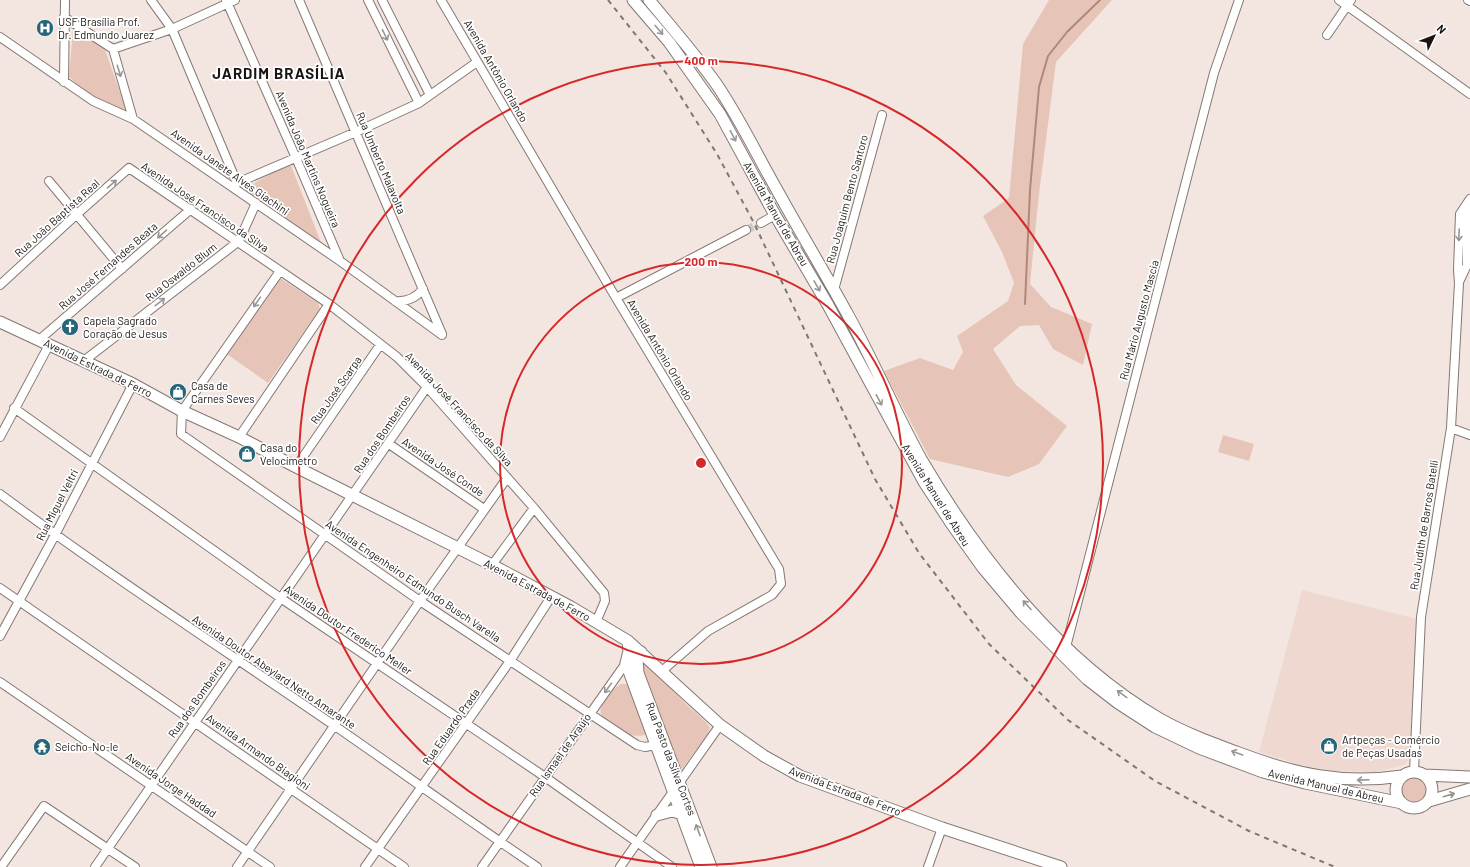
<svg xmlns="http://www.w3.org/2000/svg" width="1470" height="867" viewBox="0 0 1470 867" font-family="Barlow,sans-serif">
  <rect width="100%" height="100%" fill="#f3e6e0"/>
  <path fill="#eed8d0" d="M1302 590 1417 619 1410 756 1407 763 1401 766 1375 772 1331 771 1300 765 1259 752Z"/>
  <path fill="#e6c5b8" d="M1049 0H1112L1056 62 1039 194 1030 284 1051 307 1092 324 1083 365 1053 349 1039 325 1020 326 993 349 1016 385 1067 426 1039 464 1008 477 930 459 884 371 920 358 953 370 963 352 957 336 1008 301 1014 283 1002 252 983 216 1009 198 1023 44Z
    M73 29 104 47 127 112 93 98 69 77Z
    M290 163 322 245 244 189Z
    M280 278 318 303 320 309 268 383 224 352Z
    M1223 435 1254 444 1249 461 1218 452Z
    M645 662 687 705 706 722 710 728 707 735 682 769 678 766 642 669 641 663Z
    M621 684H628L647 734C631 741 610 727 601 714 598 705 612 688 621 684Z
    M1402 791a14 14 0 1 1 28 0a14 14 0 1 1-28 0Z"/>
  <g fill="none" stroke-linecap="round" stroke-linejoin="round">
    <path stroke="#af8879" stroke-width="2" d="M1025 304 1030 190 1039 87 1048 56 1067 32 1100 0"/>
    <path stroke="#d2c7c1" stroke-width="8" stroke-dasharray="8 4" stroke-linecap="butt" d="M746 230 761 223"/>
    <defs>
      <path id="street" d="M151 0 172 29 237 183
        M226 0 296 158 340 261
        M299 0 442 334
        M368 0 419 103
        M382 0 430 95
        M441 0 616 298 779 569 781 584 772 595 708 631 662 671
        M1339 0 1470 94
        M1468 0 1470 1
        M64 17 113 49 133 119
        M1327 35 1351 0
        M0 37 93 101 133 119 340 261 442 335
        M113 49 172 29 235 0
        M64 82 65 0
        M49 181 122 269
        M233 187 237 183 356 132 419 103 477 62
        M761 223 775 215
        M280 271 182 411 181 434 420 601 637 745 645 747 656 745
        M1459 282 1467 265V216L1470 211
        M0 285 77 214 129 168 329 304 397 357 427 387 534 508 604 593 605 601 596 622
        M834 290 882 115
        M616 298 746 230
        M395 301C407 302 416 298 423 289
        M39 340 191 209
        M85 360 239 241 256 203
        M14 408 282 599 545 777 672 867
        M1451 428 1470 435
        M0 437 49 345
        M239 437 329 304
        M389 444 484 509
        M296 467 380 345
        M0 494C109 575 223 649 335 726 403 773 469 821 537 867
        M492 565 534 508
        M0 588 404 867
        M0 636 55 535 133 384
        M1066 647 1214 73 1239 0
        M0 682 270 867
        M1414 771 1421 617 1451 428 1459 283 1458 270 1460 214 1470 199
        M1 867 44 806 135 867
        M95 867 427 387
        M237 867 420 601 507 478
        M365 867 510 661 551 597
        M482 867 626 663
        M620 867 720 725
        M928 867 942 828"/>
      <path id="secondary" d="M633 0 669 42 720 114 775 215 828 305 924 482 953 526 983 568 1021 613 1087 679 1118 703 1155 727 1199 748 1263 772 1305 783 1402 803
        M649 0C672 28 696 55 717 85 740 119 757 155 777 190 800 232 825 273 848 315 874 362 895 412 921 459 979 558 1060 661 1160 719 1185 733 1212 743 1239 753 1295 774 1342 785 1402 776
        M0 322 133 384 182 411 239 437 296 467 492 565 571 607 628 641 720 725 764 756 800 776 942 828 1061 867
        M628 641 629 651 626 663 701 867
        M641 652 637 658 638 673 711 867
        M1396 790a18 18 0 1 1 36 0a18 18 0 1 1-36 0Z
        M1425 775 1470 777
        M1429 801 1470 789
        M657 815 672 811 683 814"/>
    </defs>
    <use href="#street" stroke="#847874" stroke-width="10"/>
    <use href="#secondary" stroke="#847874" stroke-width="13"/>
    <use href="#street" stroke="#fff" stroke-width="8"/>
    <use href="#secondary" stroke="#fff" stroke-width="11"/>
    <path stroke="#7e7672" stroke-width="2" stroke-dasharray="5 5" stroke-linecap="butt" d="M608 0 666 73 717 154 754 223 875 479 919 553 989 644 1068 720 1155 781 1249 831 1335 867"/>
  </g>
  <defs><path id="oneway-shaft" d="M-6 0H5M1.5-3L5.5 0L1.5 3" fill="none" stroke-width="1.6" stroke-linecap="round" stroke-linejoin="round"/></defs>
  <g stroke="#989695">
    <use href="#oneway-shaft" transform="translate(659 30) rotate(50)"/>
    <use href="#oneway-shaft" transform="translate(385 35) rotate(64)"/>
    <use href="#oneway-shaft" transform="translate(119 71) rotate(73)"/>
    <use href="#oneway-shaft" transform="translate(733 136) rotate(62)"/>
    <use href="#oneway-shaft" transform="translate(112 184) rotate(-41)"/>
    <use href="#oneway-shaft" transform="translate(162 234) rotate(139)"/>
    <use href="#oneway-shaft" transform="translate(1459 235) rotate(92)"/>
    <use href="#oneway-shaft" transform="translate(817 286) rotate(60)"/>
    <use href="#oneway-shaft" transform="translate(160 302) rotate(-38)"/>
    <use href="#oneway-shaft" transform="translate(257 302) rotate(125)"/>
    <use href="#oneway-shaft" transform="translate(879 400) rotate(62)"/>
    <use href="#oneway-shaft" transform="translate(1027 605) rotate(-132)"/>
    <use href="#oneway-shaft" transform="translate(608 688) rotate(126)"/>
    <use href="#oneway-shaft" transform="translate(1122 694) rotate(-144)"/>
    <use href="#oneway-shaft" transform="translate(1237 753) rotate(-160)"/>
    <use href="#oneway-shaft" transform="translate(1363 780) rotate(178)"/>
    <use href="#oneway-shaft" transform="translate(1449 795) rotate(-16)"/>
    <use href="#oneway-shaft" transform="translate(698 830) rotate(-110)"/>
  </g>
  <g fill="none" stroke="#d62828" stroke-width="2">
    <circle cx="701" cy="463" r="201"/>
    <circle cx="701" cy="463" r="402"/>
  </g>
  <defs>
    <symbol id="hospital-disc" viewBox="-11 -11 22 22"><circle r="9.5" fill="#26667b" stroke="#fff"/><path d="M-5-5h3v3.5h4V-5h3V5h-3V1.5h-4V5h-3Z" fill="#fff"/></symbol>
    <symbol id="church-disc" viewBox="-11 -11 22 22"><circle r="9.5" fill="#26667b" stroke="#fff"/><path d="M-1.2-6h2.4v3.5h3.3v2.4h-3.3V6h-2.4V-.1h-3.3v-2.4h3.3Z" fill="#fff"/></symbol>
    <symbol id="shop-disc" viewBox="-11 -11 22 22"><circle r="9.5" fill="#26667b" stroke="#fff"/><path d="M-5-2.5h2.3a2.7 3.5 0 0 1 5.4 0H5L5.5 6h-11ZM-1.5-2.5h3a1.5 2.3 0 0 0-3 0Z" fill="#fff"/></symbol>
    <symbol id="temple-disc" viewBox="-11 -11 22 22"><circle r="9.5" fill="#26667b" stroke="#fff"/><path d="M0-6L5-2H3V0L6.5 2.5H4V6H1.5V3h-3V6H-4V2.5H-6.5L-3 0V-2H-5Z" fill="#fff"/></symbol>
  </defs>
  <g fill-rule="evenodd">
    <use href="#hospital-disc" x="35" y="18" width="20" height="20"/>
    <use href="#church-disc" x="60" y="317" width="20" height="20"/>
    <use href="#shop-disc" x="168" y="382" width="20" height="20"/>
    <use href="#shop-disc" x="237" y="444" width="20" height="20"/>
    <use href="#shop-disc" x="1319" y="736" width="20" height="20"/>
    <use href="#temple-disc" x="32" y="737" width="20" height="20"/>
  </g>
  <g text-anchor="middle" stroke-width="3.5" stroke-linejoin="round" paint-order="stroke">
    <g font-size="11" fill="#191513" stroke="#fff" text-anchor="start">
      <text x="58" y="26">USF Brasília Prof.<tspan x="58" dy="13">Dr. Edmundo Juarez</tspan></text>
      <text x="83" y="325">Capela Sagrado<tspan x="83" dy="13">Coração de Jesus</tspan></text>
      <text x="191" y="390">Casa de<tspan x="191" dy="13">Carnes Seves</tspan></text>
      <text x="260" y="452">Casa do<tspan x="260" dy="13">Velocímetro</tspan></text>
      <text x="1342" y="744">Artpeças - Comércio<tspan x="1342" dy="13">de Peças Usadas</tspan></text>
      <text x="55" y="751">Seicho-No-Ie</text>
    </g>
    <g font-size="11" fill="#191513" stroke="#fff">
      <text transform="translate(496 71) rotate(60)" y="4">Avenida Antônio Orlando</text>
      <text transform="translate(308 159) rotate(67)" y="4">Avenida João Martins Nogueira</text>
      <text transform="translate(381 163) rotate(67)" y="4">Rua Umberto Malavolta</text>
      <text transform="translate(230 172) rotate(35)" y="4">Avenida Janete Alves Giachini</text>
      <text transform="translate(847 199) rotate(-75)" y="4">Rua Joaquim Bento Santoro</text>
      <text transform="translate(205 207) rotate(34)" y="4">Avenida José Francisco da Silva</text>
      <text transform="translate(776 214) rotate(60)" y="4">Avenida Manuel de Abreu</text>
      <text transform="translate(57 218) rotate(-42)" y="4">Rua João Baptista Real</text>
      <text transform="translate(108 266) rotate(-41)" y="4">Rua José Fernandes Beata</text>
      <text transform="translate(181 272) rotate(-38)" y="4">Rua Oswaldo Blum</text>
      <text transform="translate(1139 320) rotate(-75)" y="4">Rua Mário Augusto Mascia</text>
      <text transform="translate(660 350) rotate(59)" y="4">Avenida Antônio Orlando</text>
      <text transform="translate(98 368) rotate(26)" y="4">Avenida Estrada de Ferro</text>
      <text transform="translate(336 390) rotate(-55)" y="4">Rua José Scarpa</text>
      <text transform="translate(459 409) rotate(47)" y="4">Avenida José Francisco da Silva</text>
      <text transform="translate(382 434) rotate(-56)" y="4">Rua dos Bombeiros</text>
      <text transform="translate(443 467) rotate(34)" y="4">Avenida José Conde</text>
      <text transform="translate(936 495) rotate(58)" y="4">Avenida Manuel de Abreu</text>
      <text transform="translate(57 505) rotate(-63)" y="4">Rua Miguel Veltri</text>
      <text transform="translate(1424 525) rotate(-81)" y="4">Rua Judith de Barros Batelli</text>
      <text transform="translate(413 581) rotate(34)" y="4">Avenida Engenheiro Edmundo Busch Varella</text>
      <text transform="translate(537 590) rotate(28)" y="4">Avenida Estrada de Ferro</text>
      <text transform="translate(348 630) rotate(34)" y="4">Avenida Doutor Frederico Meller</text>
      <text transform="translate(274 672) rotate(34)" y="4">Avenida Doutor Abeylard Netto Amarante</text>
      <text transform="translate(197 699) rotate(-55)" y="4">Rua dos Bombeiros</text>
      <text transform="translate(451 727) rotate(-55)" y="4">Rua Eduardo Prada</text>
      <text transform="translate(258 752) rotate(35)" y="4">Avenida Armando Biagioni</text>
      <text transform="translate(560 755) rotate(-55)" y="4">Rua Ismael de Araújo</text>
      <text transform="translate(671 759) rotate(69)" y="4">Rua Pasto da Silva Cortes</text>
      <text transform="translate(171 785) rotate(34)" y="4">Avenida Jorge Haddad</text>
      <text transform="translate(1326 786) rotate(13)" y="4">Avenida Manuel de Abreu</text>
      <text transform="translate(845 791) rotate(21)" y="4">Avenida Estrada de Ferro</text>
    </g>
    <g font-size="15" font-weight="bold" letter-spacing="1" fill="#191513" stroke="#fff">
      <text x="279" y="79">JARDIM BRASÍLIA</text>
    </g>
  </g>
  <circle cx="701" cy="463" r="6" fill="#d62828" stroke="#fff" stroke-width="2"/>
  <g font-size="12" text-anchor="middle" font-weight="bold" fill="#d62828" stroke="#fff" stroke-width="3.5" stroke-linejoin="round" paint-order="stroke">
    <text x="701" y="65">400 m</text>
    <text x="701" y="266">200 m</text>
  </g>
  <g transform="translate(1434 36) rotate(47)" stroke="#ffffff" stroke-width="3" paint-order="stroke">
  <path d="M0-3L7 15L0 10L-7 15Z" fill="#191513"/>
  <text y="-6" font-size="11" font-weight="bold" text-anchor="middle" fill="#191513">N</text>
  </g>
</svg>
